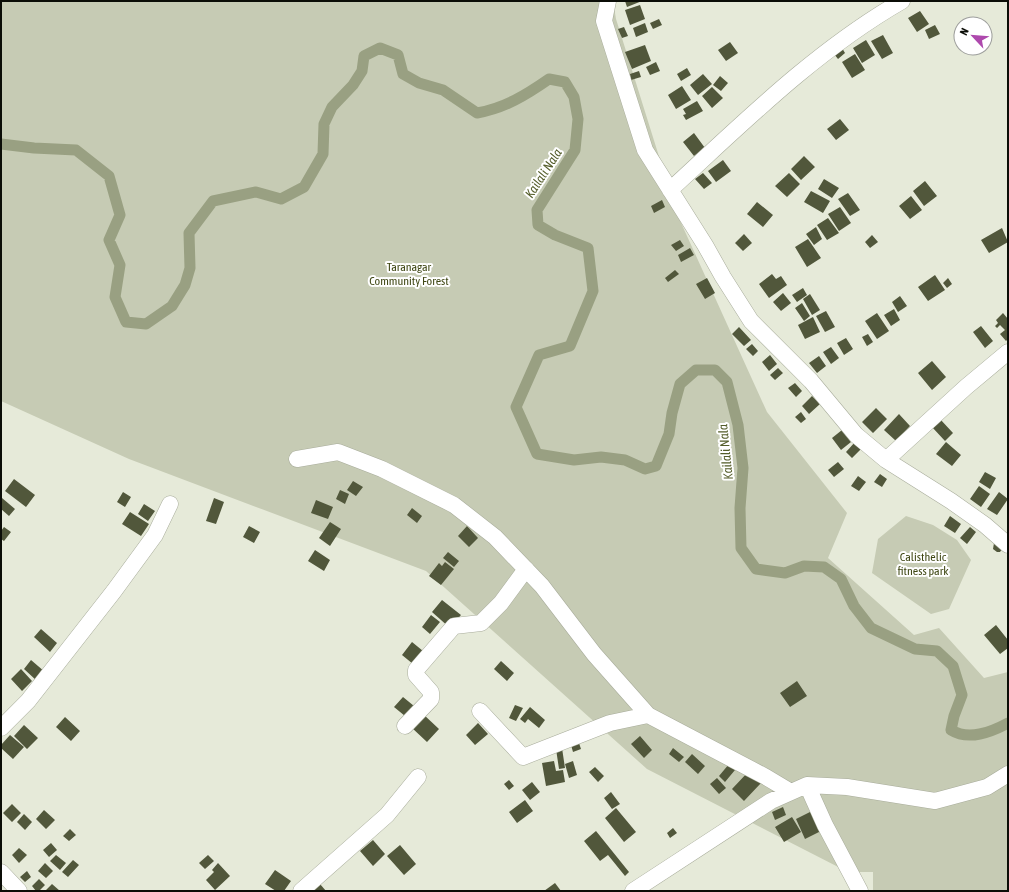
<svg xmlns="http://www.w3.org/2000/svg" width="1009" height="892" viewBox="0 0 1009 892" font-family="'Asap Condensed',sans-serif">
  <rect width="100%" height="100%" fill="#e6ead9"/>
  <path fill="#c6cbb4" d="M1 1H613L616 19 677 214 767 412 847 513 828 558 914 635 939 628 984 678 1008 672V891H873V872H848L647 769 426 571 129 459 1 401Z
    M906 516 933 525 957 540 971 560 949 609 931 614 872 573 878 539Z"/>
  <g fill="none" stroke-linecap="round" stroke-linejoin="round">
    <path stroke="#99a082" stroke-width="11" d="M1 144 34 148 76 150 109 176 120 215 109 240 120 265 115 297 126 322 146 324 172 306 185 285 190 268 189 233 213 201 256 192 281 199 304 187 323 154 324 124 332 107 353 85 362 71 364 56 380 48 398 55 403 74 419 83 443 90 477 113C505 108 526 95 549 79L565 82 574 97 578 119 575 150 537 210 538 225 555 235 588 248 593 291 570 346 539 355 516 407 537 454 574 460 601 457 625 460 645 469 656 466 669 434 672 413 680 384 696 370H715L727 382 738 425 743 468 740 508 741 548 756 569 785 573 804 566 824 567 841 579 854 606 871 628 915 649 937 651 953 666 962 695 954 716 951 730C969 741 991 732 1008 723"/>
  </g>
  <path fill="#51573b" d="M625 1H642L627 7Z
    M640 5 645 19 630 25 625 10Z
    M920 11 929 24 917 32 908 18Z
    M659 19 662 25 653 29 650 23Z
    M645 23 648 32 636 37 633 28Z
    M935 25 940 34 929 39 925 30Z
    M624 27 628 36 622 38 618 29Z
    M883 35 893 53 882 59 871 41Z
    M866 40 875 55 862 63 853 48Z
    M730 42 738 53 726 61 718 50Z
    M645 45 651 61 632 69 625 52Z
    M842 48 845 53 838 59 834 54Z
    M855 54 865 70 852 78 842 62Z
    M656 62 660 71 650 75 646 67Z
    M687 68 691 75 681 81 677 74Z
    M639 71 641 77 631 80 630 74Z
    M703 74 712 84 698 95 690 85Z
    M720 76 728 83 721 91 713 85Z
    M682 86 691 100 676 109 668 95Z
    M712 87 723 98 712 108 702 96Z
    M697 101 703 111 686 120 683 115 686 114 683 109Z
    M840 119 849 130 836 140 827 129Z
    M694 133 705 148 694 156 683 142Z
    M804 156 815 167 801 180 791 169Z
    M723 160 731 171 716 182 708 171Z
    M703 173 712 183 704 189 695 179Z
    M789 173 800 184 787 197 775 186Z
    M824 179 839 188 832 198 818 189Z
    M925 181 937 196 924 206 913 191Z
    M811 191 830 201 823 213 804 202Z
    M848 193 860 210 850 216 838 199Z
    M911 196 922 210 910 219 899 206Z
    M662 200 665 207 654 213 651 206Z
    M757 202 773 215 763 227 747 214Z
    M840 207 851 223 839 231 828 214Z
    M828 218 839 233 827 240 817 225Z
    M816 227 822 239 814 245 806 234Z
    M1002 228 1008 242 989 253 981 240Z
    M744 234 752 243 743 251 735 243Z
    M872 235 878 242 870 248 865 242Z
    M808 239 821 258 807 267 795 247Z
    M680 240 684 246 676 251 671 245Z
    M690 248 694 255 681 262 678 255Z
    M675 270 679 274 668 282 665 278Z
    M772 274 776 279 781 276 787 285 769 298 759 284Z
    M935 275 945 290 928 301 918 287Z
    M707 278 715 293 705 299 696 284Z
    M948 278 952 284 947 288 943 283Z
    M803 288 807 295 797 302 792 295Z
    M783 293 791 303 781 311 773 302Z
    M810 294 820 310 812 315 803 299Z
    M900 296 907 306 898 312 892 302Z
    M802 303 810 316 804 321 795 308Z
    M894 309 900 320 891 326 884 315Z
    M826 311 835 327 825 332 816 316Z
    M877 313 889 331 877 339 865 321Z
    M1003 313 1008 319V339L1006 341 1000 334 1005 330 1000 325 997 328 995 326 998 323 996 320Z
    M813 317 820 332 805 339 798 325Z
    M981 326 993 341 985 348 973 332Z
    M739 327 751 340 744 346 732 334Z
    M868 334 873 342 867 346 862 337Z
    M846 338 853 349 844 355 837 343Z
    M752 344 758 351 753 356 746 349Z
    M831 347 839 358 831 364 823 352Z
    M770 355 777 364 769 371 762 362Z
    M819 356 826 366 817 373 809 363Z
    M932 361 946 377 932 390 918 373Z
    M778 368 783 373 775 380 770 375Z
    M795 383 802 391 796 397 788 388Z
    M812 396 820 404 809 414 802 406Z
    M876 408 887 419 873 433 862 422Z
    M801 412 806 419 801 423 795 417Z
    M899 414 910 426 896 441 884 430Z
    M940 419 953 433 945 441 932 427Z
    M842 430 851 442 841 450 832 438Z
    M855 442 862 448 852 458 846 452Z
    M946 442 961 455 952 466 936 454Z
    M838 462 844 469 834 477 828 470Z
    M985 472 996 478 990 489 979 482Z
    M880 474 887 479 882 487 874 482Z
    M858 476 866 482 859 491 851 486Z
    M14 479 35 495 26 507 5 491Z
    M353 481 363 487 356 496 347 490Z
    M979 486 990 494 981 507 970 499Z
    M340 490 349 494 345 504 336 499Z
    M123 492 131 497 125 507 117 502Z
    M999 492 1008 499 997 515 987 509Z
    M2 498 15 509 9 516 1 509Z
    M214 498 224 502 216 524 206 521Z
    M316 500 333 507 328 519 311 513Z
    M144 504 155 511 148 521 138 514Z
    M412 508 422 516 417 523 407 515Z
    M130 512 149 524 141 536 122 524Z
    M950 516 961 524 955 533 944 526Z
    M330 522 341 529 330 546 319 538Z
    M249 526 260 532 254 543 243 537Z
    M467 526 478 538 469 547 458 536Z
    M4 527 11 532 4 541 1 539V531Z
    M970 527 976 532 967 544 960 538Z
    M994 543 1002 549 1000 552H997L993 549Z
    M315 550 330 560 324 571 308 561Z
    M448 552 459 561 454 567 443 558Z
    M445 562 454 569 441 585 429 576 439 563 442 566Z
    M442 600 461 615 450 628 432 612Z
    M431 615 440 622 430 634 422 627Z
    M996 625 1008 640V648L1000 654 984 635Z
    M41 629 57 643 50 652 34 637Z
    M412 642 423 651 413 664 402 655Z
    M31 660 45 672 37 681 24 669Z
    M501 661 514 673 507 681 494 669Z
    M21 669 32 681 22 691 11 679Z
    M797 681 807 696 790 707 780 693Z
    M403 697 414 706 405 716 394 707Z
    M515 705 523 708 516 721 509 718Z
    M530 707 545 720 539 728 528 719 525 723 520 719Z
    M423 714 439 729 427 742 411 727Z
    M65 717 80 731 71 741 56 727Z
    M478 723 488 734 475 745 466 735Z
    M24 725 38 738 27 749 14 736Z
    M10 735 24 747 13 759 1 748V745Z
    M640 736 652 750 644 758 631 744Z
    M579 743 581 749 573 752 571 745Z
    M562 748 565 768 559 769 556 749Z
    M673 748 684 757 679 762 669 754Z
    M692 754 705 766 698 774 685 762Z
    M554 761 556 771 563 770 565 782 546 786 542 763Z
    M573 761 577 775 569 778 565 764Z
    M729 764 735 770 725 782 719 776Z
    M595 767 604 776 598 782 589 772Z
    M749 771 761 783 744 801 732 789Z
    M717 778 726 788 719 794 710 784Z
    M509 780 514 786 509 790 504 784Z
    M532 782 540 792 530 800 522 790Z
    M611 792 620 804 612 809 604 798Z
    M525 800 533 811 517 823 509 812Z
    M12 804 21 813 12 822 3 813Z
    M783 807 786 815 775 820 772 812Z
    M616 808 636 832 624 842 605 818Z
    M44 810 55 820 46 829 36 819Z
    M812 811 821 831 805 839 796 819Z
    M24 814 32 822 25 830 17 822Z
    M792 817 801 832 784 842 775 827Z
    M673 828 677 833 670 838 667 833Z
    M70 829 76 835 69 841 63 836Z
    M596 831 629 872 625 876 608 855 600 861 584 841Z
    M373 840 385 854 373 866 360 851Z
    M51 843 57 850 49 857 43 850Z
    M400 845 416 864 404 875 387 856Z
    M19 848 27 855 19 863 12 855Z
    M56 855 66 863 60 870 50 861Z
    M208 855 214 861 205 869 199 863Z
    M73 860 79 865 68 877 62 872Z
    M45 863 53 871 46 878 38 871Z
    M218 863 230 876 215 890 206 880 214 872 212 870Z
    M275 870 291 881 284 891H276L265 884Z
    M27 871 31 877 25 882 20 877Z
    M39 879 45 885 39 891H36L32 886Z
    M555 883 561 891H544Z
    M52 884 60 891H45Z
    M320 884 326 891H313Z"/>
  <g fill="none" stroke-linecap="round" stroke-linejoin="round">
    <defs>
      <path id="minor" d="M608 1 604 21 645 150 705 245 723 277 751 321 811 381 856 435 886 460 951 501 985 525 1008 545
        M670 190C743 123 815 51 902 1
        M297 459 338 452 382 469 454 505 495 537 542 586 594 654 648 715 766 777 791 792
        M886 460 966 387 1008 352
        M480 711 523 757 610 723 648 715
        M405 726 431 699V692L416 675V670L454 626 481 623 501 603 526 569
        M1 728 28 701 114 591 155 535 170 504
        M807 785 825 825 860 891
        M1 872 19 891
        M301 891 387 815 418 777
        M633 891 771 801 807 785 847 787 935 801 987 787 1008 774"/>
    </defs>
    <use href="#minor" stroke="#a8ac9b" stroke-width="17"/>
    <use href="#minor" stroke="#fff" stroke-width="16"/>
  </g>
  <g text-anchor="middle" stroke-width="4" stroke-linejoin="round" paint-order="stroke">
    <g font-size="12" fill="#3f4714" stroke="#fff">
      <text x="409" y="271">Taranagar<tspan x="409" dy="14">Community Forest</tspan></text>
      <text x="923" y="561">Calisthelic<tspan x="923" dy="14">fitness park</tspan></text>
    </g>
    <g font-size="13" font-style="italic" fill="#545d2a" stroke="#fff">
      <text transform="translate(543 173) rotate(-57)" y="5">Kailali Nala</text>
      <text transform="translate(725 452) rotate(-96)" y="5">Kailali Nala</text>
    </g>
  </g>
  <rect width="1009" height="892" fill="none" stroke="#0b0d07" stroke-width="4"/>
  <g transform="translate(973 36) rotate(296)"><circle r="19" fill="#ffffff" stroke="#9d9e9c"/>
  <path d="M0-3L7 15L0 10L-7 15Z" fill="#ae49ad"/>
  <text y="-6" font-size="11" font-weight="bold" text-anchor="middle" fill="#0b0d07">N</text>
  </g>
</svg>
